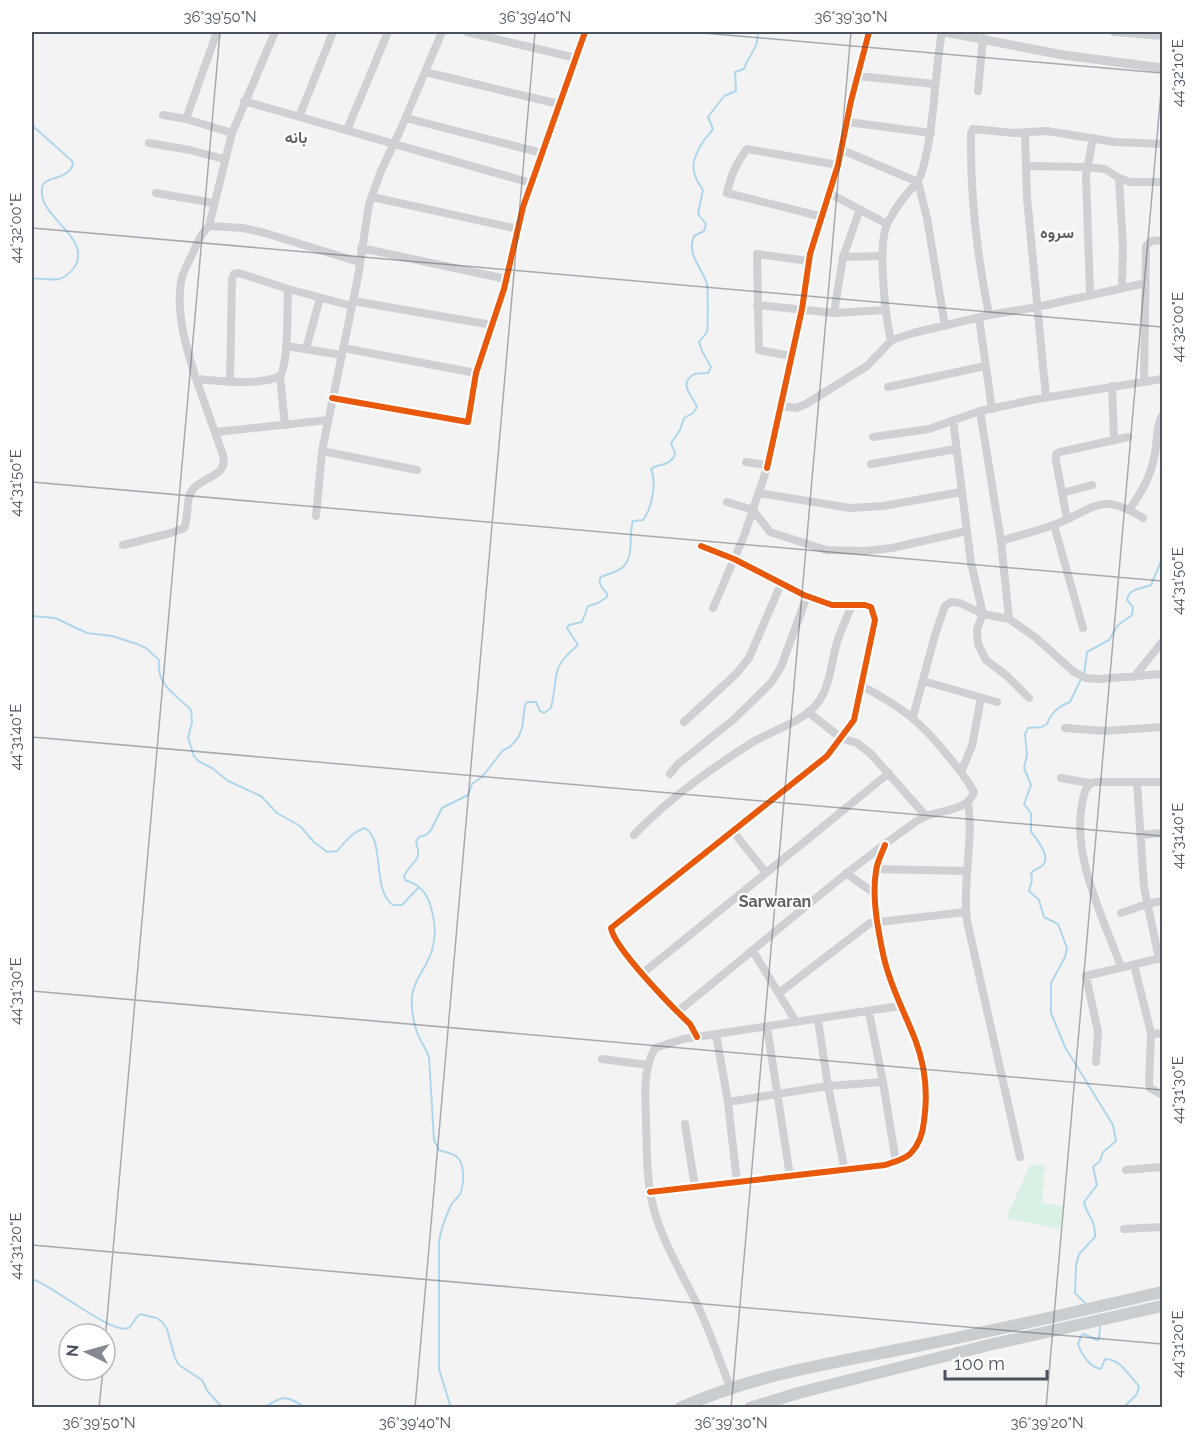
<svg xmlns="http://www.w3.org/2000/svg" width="1194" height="1439" viewBox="0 0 1194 1439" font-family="Raleway,Vazirmatn,sans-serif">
  <rect width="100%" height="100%" fill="#f3f3f3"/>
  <path fill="#d9f0e5" d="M1030 1165H1045L1042 1203 1064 1206 1060 1229 1006 1218Z"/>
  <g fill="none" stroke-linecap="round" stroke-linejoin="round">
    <path stroke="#b0d6eb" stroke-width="2" d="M32 120 34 127 72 161 73 165C65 182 44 175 42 188 37 218 94 237 74 268 70 273 66 277 59 279 50 281 41 277 32 279
      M32 616 55 618 87 633 112 636 137 644 146 648 159 660C156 686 176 694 191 710L192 722 188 738 194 756 198 761 212 768 228 781 261 796 277 813 300 826 314 842 327 852 337 851C346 841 352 832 365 828 386 841 371 890 393 905H402L419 887
      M1084 674 1087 652 1109 640 1118 625 1132 615 1133 607 1127 600C1129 588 1141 589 1151 585L1162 559
      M1081 679 1070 702C1059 706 1051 713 1047 724L1042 727 1028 728 1025 734 1027 755 1024 768 1031 785 1024 804 1031 813V832C1036 838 1051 856 1043 865 1041 867 1034 870 1031 873L1032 880 1029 891 1039 900 1044 917 1058 924 1067 948 1065 957 1051 983V1013L1065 1047 1113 1125 1116 1141 1103 1152 1100 1161 1093 1167 1097 1185 1084 1202C1086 1214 1096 1220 1095 1237L1079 1254 1076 1265 1075 1293 1087 1305
      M32 1279C51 1284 112 1335 128 1328 133 1326 134 1318 140 1314L157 1318 163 1323 167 1329 175 1358 179 1365 202 1380 208 1392 223 1408
      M1100 1327 1099 1339 1097 1340 1084 1334 1081 1336 1078 1344C1082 1356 1090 1367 1101 1369L1105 1359C1121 1359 1129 1376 1139 1386L1137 1394 1123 1408
      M264 1408C283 1394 287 1396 306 1408
      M451 1408 439 1369V1241C441 1229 446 1216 451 1205 453 1201 458 1198 460 1194 464 1185 465 1163 457 1157 453 1153 444 1152 439 1150L434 1140 429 1057C426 1048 420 1041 417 1032 413 1022 411 1006 412 996 413 985 420 975 425 966 437 945 437 927 430 904 426 891 418 884 405 880L404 876C412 860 423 862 416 842L419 837 426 835 431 830 442 808 468 795 472 784 483 776 503 750 510 747 518 738 522 728 525 705 527 702H536L540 711 544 713 551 708C559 675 549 669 578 645L567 628 569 625 582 622 588 606 598 603 607 597V594C603 588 597 584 601 577 607 574 618 572 623 567 635 555 628 535 633 521L643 520C652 508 657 483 651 469 658 463 665 468 674 457L675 453 671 443 680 430 684 418 693 413 697 407C693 397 678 384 693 375 697 372 703 374 708 373L711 367 702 351 699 342C701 339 706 335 707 331 708 327 708 288 707 284 702 267 686 255 694 236L704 231 706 224 698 214 703 190C689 171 691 160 704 140 707 136 711 133 713 129L708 117 724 96 736 91 735 72 744 69C749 52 758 52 758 32"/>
    <path stroke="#ced0d3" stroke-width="8" d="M467 32 576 58
      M1114 32 1162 36
      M425 72 559 104
      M857 76 935 84
      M978 91 983 38
      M244 101 531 183
      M163 115 186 119 232 133
      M299 117 333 32
      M406 118 542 153
      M186 119 217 32
      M848 122 931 133
      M347 130 388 32
      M1025 133 1027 198 1046 397
      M149 143 190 150 224 159
      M842 150 918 182 927 218 945 326
      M1026 166 1087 167 1105 169 1119 178 1130 182H1162
      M1119 178 1123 246 1122 287
      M156 193 214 203
      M829 193 887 224
      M372 197 518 229
      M823 217 727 193C731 175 736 163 747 149L838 165
      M209 226 243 228 265 233 359 262
      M361 248 506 279
      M843 257 882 256
      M1090 294 1086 175 1093 138
      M353 301 492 325
      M757 305 834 313 886 310
      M834 313 843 257 860 209
      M989 315C977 255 970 194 971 133L973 129 1014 133 1047 131 1115 142 1162 144
      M979 318 992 409
      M891 340C885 316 877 243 888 222 893 213 899 203 906 195 914 185 920 181 923 168 935 124 934 77 942 32
      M286 346 342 355
      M343 348 476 373
      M306 349 320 298
      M791 356 759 350 757 254 809 261
      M280 376 285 425
      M196 379C186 347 176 315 181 281 183 272 188 263 192 255 196 245 201 233 209 226L232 133 275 32
      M230 382 232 279 234 274 239 273 288 289 352 306
      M1144 382 1146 246 1151 241 1162 240
      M1112 386 1114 440
      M888 387 985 366
      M332 398 468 422 476 373 504 289 523 207 585 32
      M782 406 796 408 806 404 867 366 892 340 913 333 989 315 1037 307 1146 283
      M980 411 1001 541 1009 619
      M953 420 971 563 983 614 977 629 978 644 986 660 1007 676 1029 698
      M216 432 328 420
      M873 437 929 429 980 411 1037 399 1162 379
      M322 451 417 470
      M871 464 956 449
      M767 468 802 309 810 254 838 165 851 101 869 32
      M759 493 850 508 883 506 961 492
      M1062 493 1092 485
      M727 502 753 510 770 532 826 550 866 551 892 548 967 531
      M1129 510C1141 493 1150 478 1154 458 1158 443 1155 429 1162 416
      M316 516 322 451 358 277 369 204 381 171 399 133 442 32
      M1067 519 1056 461V454L1060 452 1128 437
      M1054 525 1083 628
      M1001 541C1019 535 1038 531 1056 524 1095 509 1100 491 1143 518
      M123 545 171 533 184 528C190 515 184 497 195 487 207 476 228 475 223 455L196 379C220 381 258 386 280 376 289 363 287 308 288 289
      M713 608 744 536 767 468 766 465 746 462
      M1134 677 1162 642
      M923 681 997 702
      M808 712 841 738 857 743 871 754 926 816
      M913 717 935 635 945 606 951 602 960 603 983 614 1009 619 1035 637 1074 672 1086 678 1099 679 1162 674
      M684 722 736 674 749 658 781 584
      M1065 728 1104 731 1162 727
      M961 772 972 746 981 698
      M670 774 678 764 733 720 771 683 781 667 807 596
      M1061 778 1089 783
      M1137 782 1144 887 1159 959
      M968 802C974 842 962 882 967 921L1020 1157
      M732 830 766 873
      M634 835C669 798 710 769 753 742 772 731 803 721 816 705 831 688 831 660 838 639 842 628 847 617 852 605
      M1140 835 1162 833
      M876 869 966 871
      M846 873 875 894
      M1121 913 1147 904 1162 901
      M753 951 796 1022
      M1134 965 1151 1033 1149 1081 1150 1088 1162 1095
      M1121 967C1103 917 1072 858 1082 804 1084 794 1085 785 1095 782H1162
      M643 973 889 773
      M779 993 870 923 966 912
      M677 1012C754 951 827 885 907 828 913 824 920 818 927 816 942 810 969 810 974 792 967 779 958 768 949 757 920 721 903 708 862 686
      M869 1012 883 1082 896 1162
      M818 1020 828 1086 845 1171
      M767 1027 790 1176
      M1151 1033 1162 1034
      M716 1034 728 1102 737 1182
      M697 1037 690 1024C673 1008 614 948 611 928L827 756 854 720 875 620 871 607 865 605H832L804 595 734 559 701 546
      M602 1059 648 1065
      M1096 1062 1098 1032 1086 976 1161 958
      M728 1102 828 1086 883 1082
      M685 1124 695 1187
      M1126 1170 1162 1167
      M650 1192 885 1165C894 1162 903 1160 910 1154 919 1145 923 1133 924 1121 928 1094 925 1065 915 1039 903 1009 888 981 882 949 877 924 872 896 876 871 877 862 882 853 885 845
      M1124 1229 1162 1227
      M730 1387C720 1360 710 1333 698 1306 682 1273 662 1242 653 1206 646 1178 647 1148 646 1119 645 1096 643 1069 655 1048L683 1039 900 1006"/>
    <path stroke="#ced0d3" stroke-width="9" d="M945 32 1063 55 1162 68"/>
    <path stroke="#cacdd0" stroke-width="12" d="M680 1408C757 1373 840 1362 922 1345 1003 1329 1083 1310 1162 1292
      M750 1408 798 1393 989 1345 1162 1306"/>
    <defs>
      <path id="cycleway" d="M332 398 468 422 476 373 504 289 523 207 585 32
        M767 468 802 309 810 254 838 165 851 101 869 32
        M697 1037 690 1024C673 1008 614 948 611 928L827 756 854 720 875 620 871 607 865 605H832L804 595 734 559 701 546
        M650 1192 885 1165C894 1162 903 1160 910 1154 919 1145 923 1133 924 1121 928 1094 925 1065 915 1039 903 1009 888 981 882 949 877 924 872 896 876 871 877 862 882 853 885 845"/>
    </defs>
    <use href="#cycleway" stroke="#fff" stroke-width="10"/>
    <use href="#cycleway" stroke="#e8590c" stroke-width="6"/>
  </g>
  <path fill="none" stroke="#4a525e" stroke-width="1.5" stroke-opacity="0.45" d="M692 32 1162 73M32 228 1162 327M32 482 1162 581M32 737 1162 836M32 991 1162 1090M32 1245 1162 1344M105 1342 220 32M99 1408 103 1370M415 1408 535 32M731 1408 851 32M1046 1408 1162 80"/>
  <g text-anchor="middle" stroke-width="4.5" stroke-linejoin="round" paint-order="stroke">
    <g font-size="16" font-weight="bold" fill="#5e6166" stroke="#fff">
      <text x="296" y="143">بانە</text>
      <text x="1057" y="238">سروە</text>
      <text x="775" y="907">Sarwaran</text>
    </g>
  </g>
  <rect width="1194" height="1439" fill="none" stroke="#ffffff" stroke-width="66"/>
  <g transform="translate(87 1352) rotate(275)"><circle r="28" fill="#ffffff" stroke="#b7babf" stroke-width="1.5"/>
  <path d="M0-4.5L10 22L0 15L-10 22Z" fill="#858a92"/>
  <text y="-9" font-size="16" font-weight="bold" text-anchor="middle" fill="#4a525e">N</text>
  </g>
  <path d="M945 1370v9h102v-9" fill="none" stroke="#4a525e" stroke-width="3"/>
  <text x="954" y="1370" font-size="18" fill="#4a525e" stroke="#ffffff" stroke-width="4.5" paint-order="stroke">100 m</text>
  <rect x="33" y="33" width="1128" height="1373" fill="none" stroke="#4a525e" stroke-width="2"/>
  <g font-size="15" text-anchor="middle" fill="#4a525e">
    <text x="220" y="22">36°39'50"N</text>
    <text x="535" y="22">36°39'40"N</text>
    <text x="851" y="22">36°39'30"N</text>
    <text transform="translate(1178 73) rotate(-90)" y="5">44°32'10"E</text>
    <text transform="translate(16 228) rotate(-90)" y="5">44°32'00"E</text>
    <text transform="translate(1178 327) rotate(-90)" y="5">44°32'00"E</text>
    <text transform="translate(16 483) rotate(-90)" y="5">44°31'50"E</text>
    <text transform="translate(1178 581) rotate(-90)" y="5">44°31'50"E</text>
    <text transform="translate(16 737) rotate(-90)" y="5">44°31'40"E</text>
    <text transform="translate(1178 836) rotate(-90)" y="5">44°31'40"E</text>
    <text transform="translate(16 991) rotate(-90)" y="5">44°31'30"E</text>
    <text transform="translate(1178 1090) rotate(-90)" y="5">44°31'30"E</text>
    <text transform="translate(16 1246) rotate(-90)" y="5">44°31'20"E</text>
    <text transform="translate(1178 1344) rotate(-90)" y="5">44°31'20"E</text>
    <text x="99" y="1428">36°39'50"N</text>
    <text x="415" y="1428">36°39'40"N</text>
    <text x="731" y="1428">36°39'30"N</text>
    <text x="1047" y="1428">36°39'20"N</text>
  </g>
</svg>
